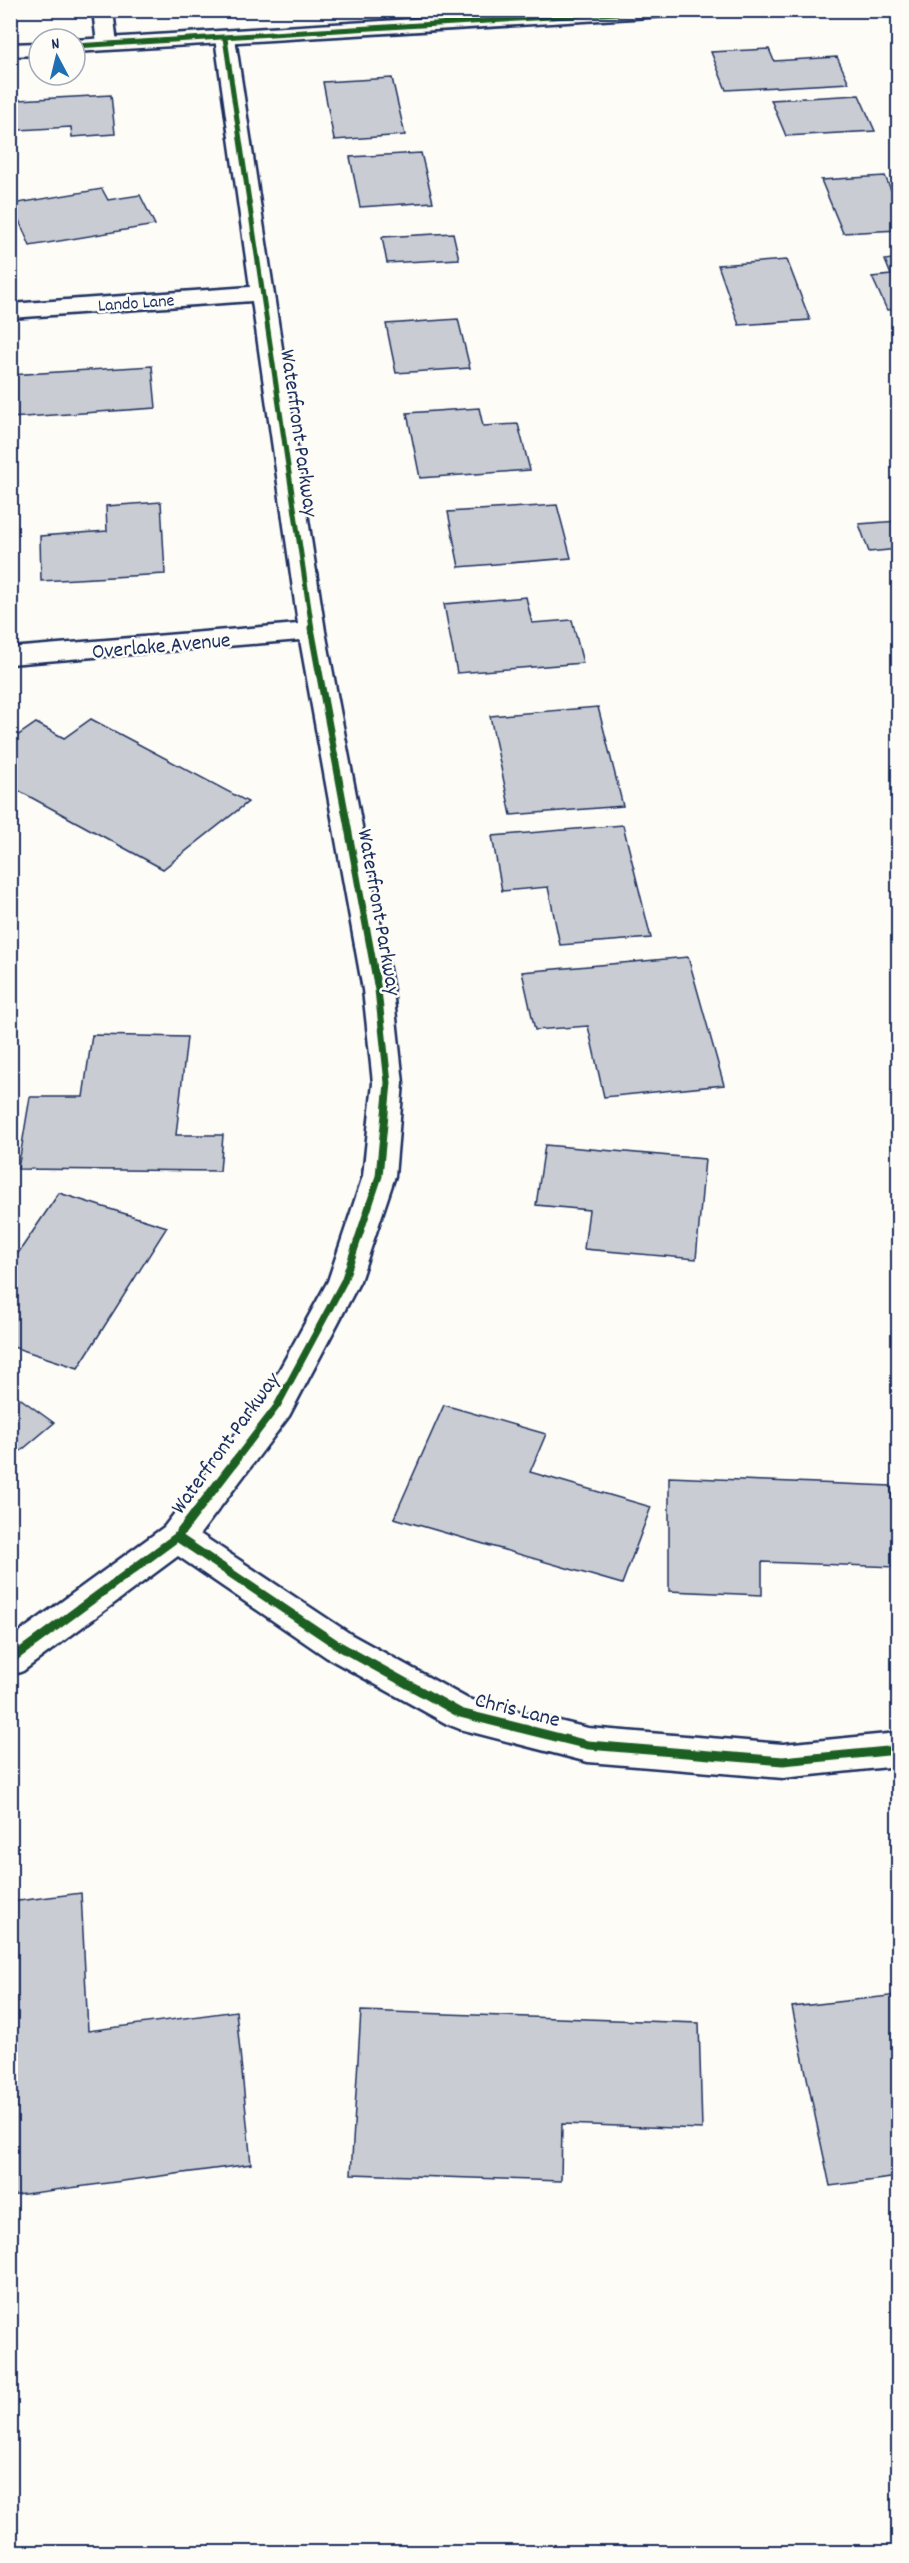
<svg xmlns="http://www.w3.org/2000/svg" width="909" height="2563" viewBox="0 0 909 2563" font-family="Dekko,sans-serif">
  <rect width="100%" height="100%" fill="#fdfcf7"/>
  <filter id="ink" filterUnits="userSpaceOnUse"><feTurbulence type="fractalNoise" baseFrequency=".0167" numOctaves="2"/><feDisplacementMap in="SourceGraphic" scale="12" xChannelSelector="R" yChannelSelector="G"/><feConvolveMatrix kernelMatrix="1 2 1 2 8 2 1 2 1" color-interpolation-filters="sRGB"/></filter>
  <g filter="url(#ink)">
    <path fill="#c9ccd3" stroke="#1b2f5e" stroke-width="1.5" d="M769 49 774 61 837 57 849 83 726 90 711 52Z
      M392 78 405 135 334 140 323 82Z
      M111 95 115 134 72 137 71 127 19 130 18 100Z
      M859 95 875 131 786 136 771 100Z
      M421 153 433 202 360 207 350 157Z
      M885 176 898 206V230L843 233 821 180Z
      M102 189 108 200 140 195 155 225 30 246 12 204Z
      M453 233 459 259 387 263 382 237Z
      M898 258V309L887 310 872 277 891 275 885 260Z
      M787 260 810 320 739 325 718 265Z
      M458 319 470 368 396 373 386 324Z
      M152 366 156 408 10 418V375Z
      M479 408 483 426 518 424 530 470 420 478 407 413Z
      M161 502 165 574 41 581 40 536 107 531 106 506Z
      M557 505 571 558 459 567 448 512Z
      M898 521V549L869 552 859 524Z
      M526 597 532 623 572 620 583 663 457 673 444 604Z
      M598 707 623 806 511 815 490 716Z
      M91 719 248 802 163 869 10 786V741L36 723 64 738Z
      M623 825 651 938 560 945 548 887 502 891 492 836Z
      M688 957 724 1085 604 1097 588 1026 535 1030 522 972Z
      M92 1035 187 1037 176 1135H223L220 1171 18 1169 30 1097H83Z
      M545 1145 705 1159 696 1259 584 1249 589 1210 536 1205Z
      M59 1193 167 1227 78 1368 10 1346V1265Z
      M10 1391 54 1423 10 1460Z
      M444 1405 546 1434 530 1472 651 1507 622 1584 394 1518Z
      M669 1477 891 1486 897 1567 762 1562V1595L669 1591Z
      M81 1893 88 2031 236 2011 251 2164 10 2196V1902Z
      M898 1995V2177L830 2186 792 2007Z
      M361 2011 699 2023 702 2129 562 2124 561 2181 351 2174Z"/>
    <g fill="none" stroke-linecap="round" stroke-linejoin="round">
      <defs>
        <path id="minor" d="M93 10H113L117 44 114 48H100L97 44Z
          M225 32 232 34 235 38 325 631 393 990 403 1083 395 1176 360 1281 289 1416 200 1534 352 1635 468 1699 588 1728 783 1744 898 1733V1766L783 1778 588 1762 460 1729 447 1724 326 1657 178 1556 23 1671 10 1676V1639L164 1527 265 1396 328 1281 363 1176 373 1083 363 990 300 640 10 664V648L298 624 252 301 10 318V304L250 287 215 38 218 34Z"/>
        <path id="tertiary" d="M560 10H677L674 14 667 16 75 52V40Z
          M39 43V55L10 56V44Z"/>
      </defs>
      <use href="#minor" stroke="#1b2f5e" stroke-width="5"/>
      <use href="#tertiary" stroke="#1b2f5e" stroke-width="5"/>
      <use href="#minor" fill="#fdfcf7" fill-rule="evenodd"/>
      <use href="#tertiary" fill="#fdfcf7" fill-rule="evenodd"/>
      <defs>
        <path id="cycleway-far2" d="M225 38 312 629
          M75 46 667 10"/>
        <path id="cycleway-far1" d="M235 1461 277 1406 344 1281 379 1176 388 1083 378 990 311 628"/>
        <path id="cycleway" d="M177 1537 339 1646 460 1713 588 1745 783 1761 898 1750
          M10 1660 177 1537 236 1460"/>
      </defs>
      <use href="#cycleway-far2" stroke="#fdfcf7" stroke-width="8"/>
      <use href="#cycleway-far1" stroke="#fdfcf7" stroke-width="10"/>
      <use href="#cycleway" stroke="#fdfcf7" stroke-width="13"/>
      <use href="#cycleway-far2" stroke="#1b5e20" stroke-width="5"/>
      <use href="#cycleway-far1" stroke="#1b5e20" stroke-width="7"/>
      <use href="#cycleway" stroke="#1b5e20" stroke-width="9"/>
    </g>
  </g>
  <g text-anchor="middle" stroke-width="5" stroke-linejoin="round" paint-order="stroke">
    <g font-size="18" fill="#1b2f5e" stroke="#fdfcf7">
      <text transform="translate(136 302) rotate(-4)" y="6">Lando Lane</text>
    </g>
    <g font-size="22" fill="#1b2f5e" stroke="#fdfcf7">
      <text transform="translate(301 433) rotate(82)" y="8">Waterfront Parkway</text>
      <text transform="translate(161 644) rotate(-5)" y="8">Overlake Avenue</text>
      <text transform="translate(381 912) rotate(80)" y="8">Waterfront Parkway</text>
      <text transform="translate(224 1442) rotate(-54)" y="8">Waterfront Parkway</text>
      <text transform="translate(518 1708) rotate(14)" y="8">Chris Lane</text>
    </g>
  </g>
  <rect width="909" height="2563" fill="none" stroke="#fdfcf7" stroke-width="36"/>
  <rect x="18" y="18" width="873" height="2527" fill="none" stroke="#1b2f5e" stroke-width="2" filter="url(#ink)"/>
  <g transform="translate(57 57) rotate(353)"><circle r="28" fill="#fdfcf7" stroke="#a3aaba" stroke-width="1.5"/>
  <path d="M0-4.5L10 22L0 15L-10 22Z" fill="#1f6fb2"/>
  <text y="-9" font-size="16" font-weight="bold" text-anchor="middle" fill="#1b2f5e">N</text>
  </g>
</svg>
